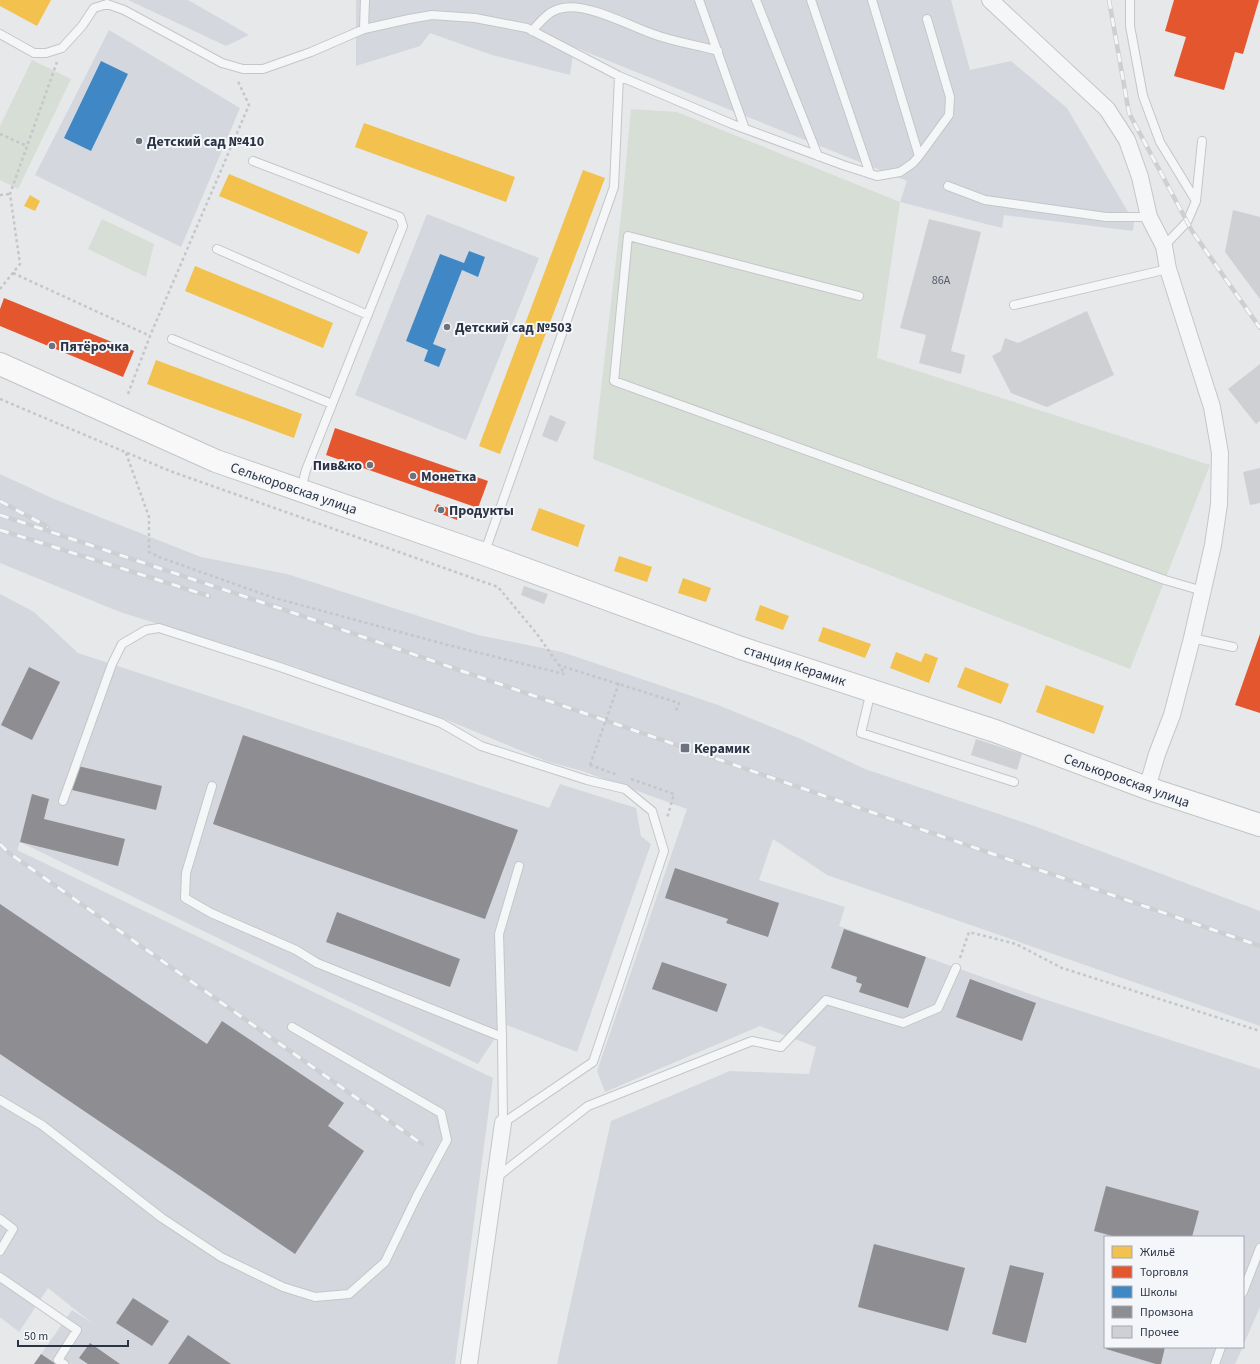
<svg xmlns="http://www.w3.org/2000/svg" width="1260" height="1364" viewBox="0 0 1260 1364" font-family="'Source Sans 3',sans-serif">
  <rect width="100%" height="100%" fill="#e6e8ea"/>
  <path fill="#d4d7dd" d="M128 0H188L249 35 226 46Z
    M356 0H951L970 70 1011 61 1067 108 1134 222 1133 231 1004 215 1002 228 900 202 907 181 574 47 570 75 492 55 430 33 420 46 356 66Z
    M109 30 240 108 181 247 35 175Z
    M427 214 539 258 466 440 355 395Z
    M0 474 54 499 201 557 287 574 478 635 562 652 718 705 801 739 865 769 1034 826 1260 911V1026L827 875 773 839 759 880 845 907 839 926 1044 999 1260 1069V1307L1243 1346V1237H1105V1347H1243L1235 1364H557L611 1121 730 1071 809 1074 816 1047 760 1026 605 1092 597 1071 687 809 582 771 546 761 442 718 347 687 297 667 120 612 0 563Z
    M0 594 34 612 78 653 549 808 560 784 636 808 641 836 651 844 577 1052 504 1024 478 1064 20 842 17 850 493 1078 455 1364H34L72 1310 92 1323 48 1288 19 1332 0 1317Z"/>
  <path fill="#d6ded6" d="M32 60 71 79 18 189 0 180V126Z
    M631 109 677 112 900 202 877 358 1210 465 1130 669 593 459 621 216Z
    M102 219 154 244 146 277 88 249Z"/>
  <path fill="#f2c14e" d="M0 0H51L37 26 0 6Z
    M364 123 515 177 506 202 355 147Z
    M583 170 605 178 500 454 479 446Z
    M229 174 368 232 359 254 219 196Z
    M30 195 40 201 35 211 24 206Z
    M195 266 333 323 323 348 185 291Z
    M156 360 302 414 294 438 147 384Z
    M539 508 585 525 578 547 531 530Z
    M619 556 652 567 647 582 614 571Z
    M683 578 711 588 706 602 678 593Z
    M760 605 789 616 783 630 755 620Z
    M823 627 871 644 865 658 818 641Z
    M896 652 921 662 925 653 938 658 929 683 890 668Z
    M965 667 1009 684 1001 704 957 687Z
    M1046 685 1104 706 1094 734 1036 712Z"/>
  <path fill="#e4572e" d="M1174 0H1259L1243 54 1235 52 1224 90 1174 76 1186 37 1165 31Z
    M4 298 134 351 123 377 0 326V309Z
    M335 428 488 481 478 508 326 455Z
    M437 504 460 512 457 520 434 511Z
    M1260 634V713L1235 705Z"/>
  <path fill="#3f88c5" d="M101 61 128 74 91 151 64 138Z
    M469 251 485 257 478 277 462 270 433 344 446 349 439 367 424 361 428 350 406 341 440 254 464 263Z"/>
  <path fill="#8d8d92" d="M29 667 60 682 32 740 1 725Z
    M243 735 518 830 485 919 213 824Z
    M78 766 162 786 156 810 72 790Z
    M32 794 49 799 44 819 125 839 118 866 20 842Z
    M675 868 779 903 768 937 726 923 728 919 665 898Z
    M0 904 207 1044 222 1021 344 1103 328 1126 364 1151 295 1254 0 1054Z
    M337 912 460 959 450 987 326 942Z
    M844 929 926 957 908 1008 859 992 862 984 856 982 857 977 831 968Z
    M662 962 727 984 717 1012 652 989Z
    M970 979 1036 1003 1022 1041 956 1017Z
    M1106 1186 1199 1211 1192 1237H1116L1094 1231Z
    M874 1244 965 1268 948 1331 858 1307Z
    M1010 1265 1044 1273 1026 1343 992 1334Z
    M133 1298 169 1321 152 1346 116 1323Z
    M188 1335 231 1364H168Z
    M90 1343 120 1364H88L79 1358Z
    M1107 1347H1165L1161 1364H1156L1106 1349Z
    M41 1354 56 1364H34Z"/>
  <path fill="#ced0d3" d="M1233 210 1260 217V299L1225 252Z
    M929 219 981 232 951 351 965 355 961 374 919 363 926 335 900 328Z
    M1087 311 1114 375 1047 407 1011 393 992 356 1001 351 1005 338 1018 343Z
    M1260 364V421L1256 424 1228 389Z
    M550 415 566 422 557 442 542 436Z
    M1260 468V503L1250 505 1243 472Z
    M524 586 548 594 544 604 521 595Z
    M976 739 1022 754 1017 770 971 755Z"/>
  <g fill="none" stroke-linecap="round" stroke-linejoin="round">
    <defs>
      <path id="service" d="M699 0 745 129
        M756 0 818 156
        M811 0 870 174
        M1130 0V26L1143 96 1160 142 1196 201 1187 222 1164 246
        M364 29 365 0
        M532 31C541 21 549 10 563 8 588 3 630 26 653 34 674 42 697 45 718 51
        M0 34 34 53H46L62 48 82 26 94 8 107 4 124 10 222 63 243 69H263L311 52 364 29 409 19 432 15 475 18 527 28 619 76 732 124 843 165 877 176 900 172 913 163 919 156 872 0
        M919 156 949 115 950 97 927 19
        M253 161 400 217 403 226 306 470 301 489
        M948 186 985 200 1106 217H1149
        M1196 201 1202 141
        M217 249 368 315
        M859 296 628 236 614 381 1165 580 1203 591
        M1014 305 1168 269
        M172 339 332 404
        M484 554 614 187 619 76
        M1192 638 1233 647
        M871 691 861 733 1014 782
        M212 786 186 873 185 898 211 913 296 950 317 963 502 1037
        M63 801 112 664 122 644 146 630 159 628 280 667 441 723 481 746 587 780 625 789 652 811 664 851 593 1062 503 1123
        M0 1100 42 1125 162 1218 221 1257 283 1287 315 1297 349 1294 385 1262 417 1196 447 1140 441 1113 292 1027
        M503 1123 502 1037 499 934 519 866
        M497 1177 588 1106 752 1041 781 1047 826 1000 903 1023 938 1008 956 968
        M0 1219 13 1229 0 1251
        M0 1277 77 1330 58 1360 64 1364
        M1243 1292 1260 1248
        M1215 1364 1221 1347"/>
      <path id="minor" d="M990 0 1107 109 1127 140 1140 177 1149 217 1164 246 1168 269 1212 407 1220 453 1219 504 1213 545 1192 638 1172 715 1157 754 1147 788
        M469 1364 503 1123"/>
      <path id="primary" d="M0 364 216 461 484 554 741 648 995 731 1147 788 1260 825"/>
    </defs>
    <use href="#service" stroke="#c4c6c8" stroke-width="10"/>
    <use href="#minor" stroke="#c4c6c8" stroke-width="18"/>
    <use href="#primary" stroke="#c2c5c8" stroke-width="24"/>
    <path stroke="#c5c6ca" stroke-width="2.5" stroke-dasharray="3 3" stroke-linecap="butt" d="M0 134 27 146
      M0 195 10 194
      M13 273 150 336
      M0 289 20 264 10 194 57 62
      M128 394 150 336 249 105 237 79
      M0 399 170 471 498 587 537 634 565 674
      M126 453 149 517V552L159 557 271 597 448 645 564 674
      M558 665 679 703 675 713
      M590 765 618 775
      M631 779 674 794 668 815 665 818
      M960 958 969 932 1016 944 1062 968 1260 1031"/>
    <use href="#service" stroke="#f5f6f7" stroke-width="8"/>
    <use href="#minor" stroke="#f5f6f7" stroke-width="16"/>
    <use href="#primary" stroke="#f8f8f8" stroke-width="22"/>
    <defs>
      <path id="rail" d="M1109 0 1129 113 1192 231 1260 328
        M0 501 48 527
        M0 515 282 609 1260 946
        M0 530 209 596
        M0 844 9 853 422 1144"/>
    </defs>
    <use href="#rail" stroke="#cecfd2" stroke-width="4.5"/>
    <use href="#rail" stroke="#f4f6f9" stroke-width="3" stroke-dasharray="9" stroke-linecap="butt"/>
    <path stroke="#c5c6ca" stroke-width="2.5" stroke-dasharray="3 3" stroke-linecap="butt" d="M590 765 619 683"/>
  </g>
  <g fill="#6c737f" stroke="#f4f6f9" stroke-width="1.5">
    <circle cx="139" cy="141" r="4"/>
    <circle cx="447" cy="327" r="4"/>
    <circle cx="52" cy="346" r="4"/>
    <circle cx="370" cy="465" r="4"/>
    <circle cx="413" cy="476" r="4"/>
    <circle cx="441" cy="510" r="4"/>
    <rect x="680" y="743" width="10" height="10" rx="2"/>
  </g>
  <g text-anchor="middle" stroke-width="4" stroke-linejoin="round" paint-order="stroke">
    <g font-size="12" fill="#545c69">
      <text x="941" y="284">86А</text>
    </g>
    <g font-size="14" font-weight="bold" fill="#2b3445" stroke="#f4f6f9" text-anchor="start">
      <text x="147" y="146">Детский сад №410</text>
      <text x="455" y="332">Детский сад №503</text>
      <text x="60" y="351">Пятёрочка</text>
      <text x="362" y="470" text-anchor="end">Пив&amp;ко</text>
      <text x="421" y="481">Монетка</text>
      <text x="449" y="515">Продукты</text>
      <text x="694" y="753">Керамик</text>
    </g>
    <g font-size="14" fill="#2b3445" stroke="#f4f6f9">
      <text transform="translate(294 488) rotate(19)" y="5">Селькоровская улица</text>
      <text transform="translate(795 665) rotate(18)" y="5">станция Керамик</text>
      <text transform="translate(1127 780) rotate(20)" y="5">Селькоровская улица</text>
    </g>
  </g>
  <rect x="1104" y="1236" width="140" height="112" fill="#f4f6f9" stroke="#a4a8b1"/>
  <rect x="1112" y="1246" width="20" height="12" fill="#f2c14e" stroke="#a4a8b1"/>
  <text x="1140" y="1256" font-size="12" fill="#2b3445">Жильё</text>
  <rect x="1112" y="1266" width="20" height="12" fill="#e4572e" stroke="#a4a8b1"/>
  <text x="1140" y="1276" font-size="12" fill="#2b3445">Торговля</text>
  <rect x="1112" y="1286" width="20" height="12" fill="#3f88c5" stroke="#a4a8b1"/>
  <text x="1140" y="1296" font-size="12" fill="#2b3445">Школы</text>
  <rect x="1112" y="1306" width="20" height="12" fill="#8d8d92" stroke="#a4a8b1"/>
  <text x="1140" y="1316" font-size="12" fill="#2b3445">Промзона</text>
  <rect x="1112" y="1326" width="20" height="12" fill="#ced0d3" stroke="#a4a8b1"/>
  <text x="1140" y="1336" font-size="12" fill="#2b3445">Прочее</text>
  <path d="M18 1340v6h110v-6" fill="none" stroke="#2b3445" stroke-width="2"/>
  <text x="24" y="1340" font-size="12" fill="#2b3445" stroke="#f4f6f9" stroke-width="3" paint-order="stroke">50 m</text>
</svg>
